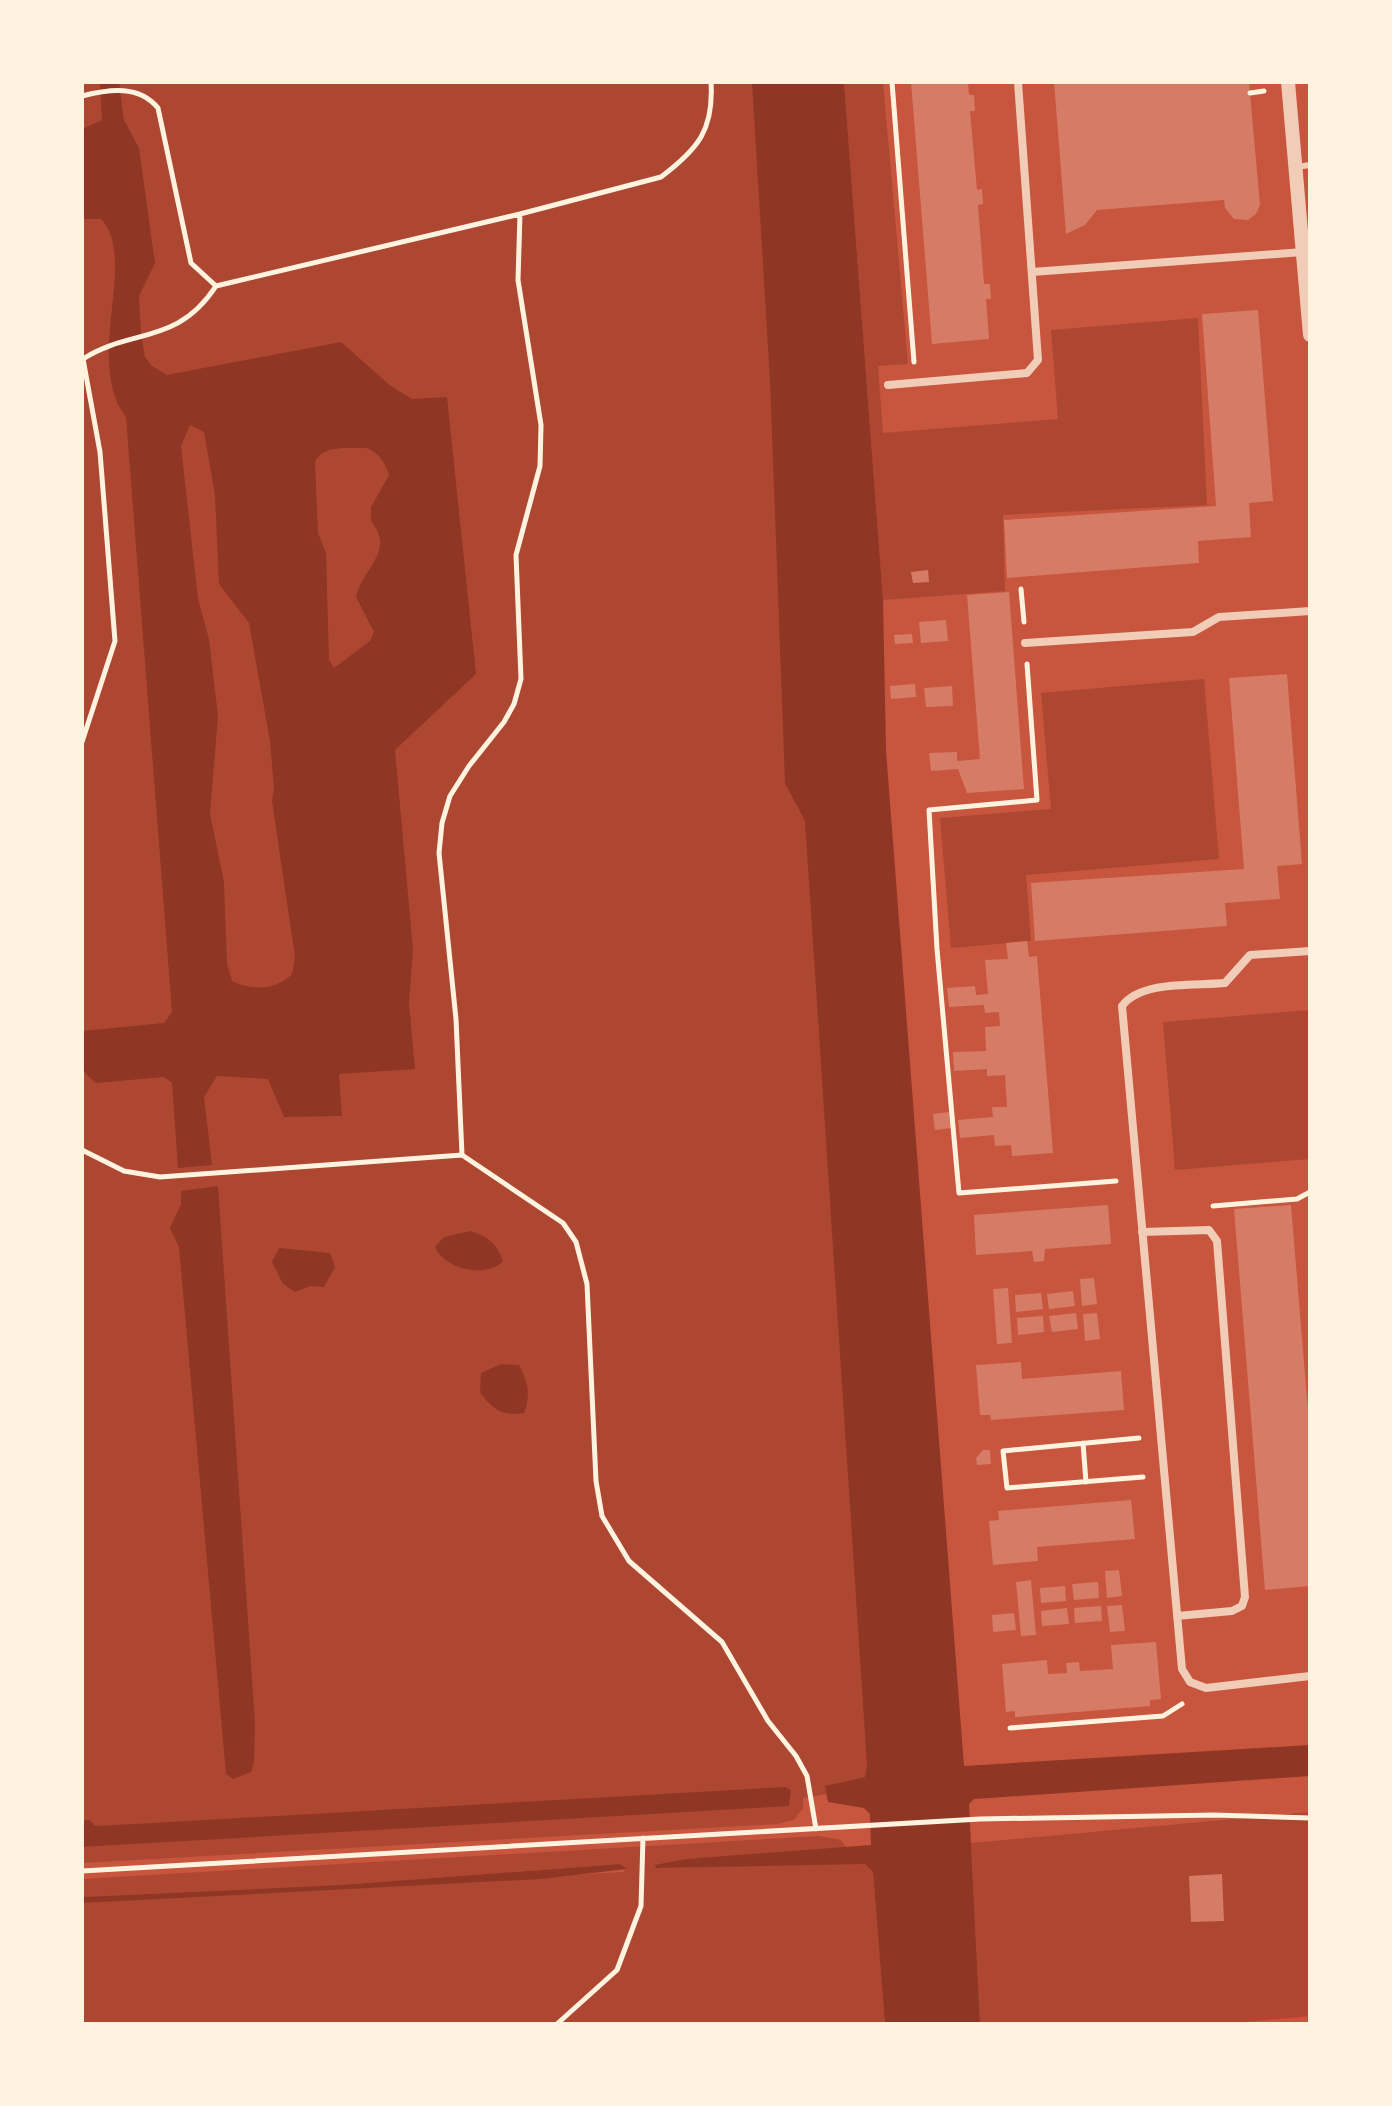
<svg xmlns="http://www.w3.org/2000/svg" width="1392" height="2106" viewBox="0 0 1392 2106" font-family="'Nunito Sans',sans-serif">
  <rect width="100%" height="100%" fill="#c8553d"/>
  <path fill="#ae4732" fill-rule="evenodd" d="M82 82H781L910 1780 803 1798V1808L794 1820 777 1824 82 1863V1847L791 1805 82 1838Z
    M844 82H883L908 364 878 366 883 433 1058 419 1051 330 1198 318 1207 505 1003 515 1005 591 883 600Z
    M1204 679 1219 859 1026 875 1031 941 951 948 940 818 1051 809 1041 693Z
    M1310 1010V1159L1175 1170 1163 1022Z
    M1310 1812V2016L1224 2024H980L971 1843Z
    M819 1836 841 1840 847 1848 866 1847 873 1871 885 2024H82V1903L623 1872 627 1869 620 1864 340 1885 82 1897V1879ZM783 1854 830 1864 656 1868 686 1859Z"/>
  <path fill="#8f3625" fill-rule="evenodd" d="M100 82H119L124 120 139 148 155 263 139 296 141 333 145 357 152 366 167 375 341 342 391 386 412 399 447 397 476 674 395 750 413 949 409 1003 415 1069 339 1074 342 1116 284 1117 268 1079 217 1076 204 1097 212 1165 178 1168 172 1083 164 1077 96 1083 82 1070V1031L164 1023 172 1012 126 417C83 361 139 259 101 219H82V129L102 120ZM190 425 204 432 215 495 219 584 249 623 270 741 274 787 272 801 295 957 292 974C277 990 251 991 232 981L227 963 224 882 210 814 218 716 209 639 198 599 181 446ZM366 448C378 451 386 464 389 475L371 507V521C396 551 362 569 356 597L374 632 370 641 334 668 329 660 326 553 318 533 315 462C323 444 350 449 366 448Z
    M752 82H844L883 600 886 751 964 1766 1310 1745V1776L974 1799 969 1804 980 2024H885L873 1872 865 1864 656 1868 655 1865 686 1859 871 1845 870 1814 864 1808 828 1802 825 1786 865 1777 867 1765 805 821 785 783 770 381Z
    M218 1186 255 1722 254 1762 251 1772 233 1779 226 1774 179 1247 170 1228 181 1204V1191Z
    M470 1231C488 1236 497 1244 503 1261 486 1279 444 1269 435 1247L444 1237Z
    M279 1248 330 1253 335 1267 324 1287 311 1286 295 1292 283 1284 272 1262Z
    M501 1364 519 1365C528 1382 531 1395 524 1413 502 1417 492 1409 480 1392L481 1373Z
    M785 1787 791 1790 789 1806 82 1847V1820H90L95 1826 135 1824Z
    M620 1864 627 1869 540 1879 82 1903V1897L340 1885Z"/>
  <path fill="#d67c66" d="M911 82H968L969 95H974L975 111H970L977 190 982 189 983 204 978 205 984 284H990L991 299H986L989 339 932 344Z
    M1054 82H1249L1260 205 1256 214 1248 220 1234 219 1225 208 1224 200 1097 210 1085 225 1066 234Z
    M1258 310 1273 501 1249 503 1251 537 1198 541 1199 563 1007 578 1004 520 1216 506 1202 314Z
    M928 570 929 582 913 583 911 572Z
    M1009 592 1024 789 967 793 958 769 931 771 929 753 957 752V761L980 759 967 595Z
    M946 620 948 641 921 643 919 622Z
    M912 634 913 643 895 644 894 635Z
    M1287 674 1302 864 1277 866 1280 899 1225 903 1227 926 1035 941 1031 883 1244 869 1229 678Z
    M915 684 916 697 891 699 890 686Z
    M952 686 953 706 926 707 924 688Z
    M1027 941 1029 957 1037 956 1053 1153 1012 1156 1011 1145 995 1146 994 1135 960 1138 958 1120 993 1117 992 1107H1007L1005 1075 987 1076V1069L954 1071 953 1052 986 1051 985 1027 1000 1026 999 1012 985 1013 984 1005 949 1007 947 988 975 986 976 995 988 994 985 960 1008 959 1006 943Z
    M949 1112 951 1128 935 1130 933 1114Z
    M1108 1205 1111 1244 1045 1249 1044 1261 1034 1262 1032 1251 976 1255 974 1215Z
    M1291 1205 1310 1435V1586L1265 1590 1234 1209Z
    M1094 1278 1097 1304 1082 1306 1080 1279Z
    M1008 1288 1012 1343 997 1344 993 1289Z
    M1073 1291 1075 1306 1049 1309 1047 1294Z
    M1041 1293 1043 1309 1016 1312 1015 1295Z
    M1076 1313 1078 1329 1052 1332 1049 1316Z
    M1097 1313 1100 1339 1085 1341 1083 1314Z
    M1043 1316 1044 1332 1018 1335 1017 1318Z
    M1021 1362 1022 1379 1121 1371 1124 1410 991 1420 990 1415H980L976 1365Z
    M983 1450H990L991 1464 977 1465 976 1458Z
    M1131 1500 1135 1539 1037 1547 1038 1561 993 1565 989 1521 999 1520 998 1511Z
    M1119 1570 1122 1596 1107 1598 1105 1571Z
    M1031 1580 1036 1635 1021 1636 1016 1582Z
    M1098 1582 1099 1598 1074 1600 1072 1584Z
    M1065 1586 1066 1601 1041 1603 1040 1588Z
    M1122 1605 1125 1631 1110 1632 1107 1606Z
    M1101 1606 1102 1621 1075 1623 1074 1608Z
    M1067 1608 1069 1624 1042 1626 1041 1611Z
    M1014 1613 1016 1630 993 1632 992 1615Z
    M1156 1642 1161 1699 1150 1700V1706L1015 1717V1711L1006 1712 1002 1664 1047 1660 1048 1674 1067 1673 1066 1663 1079 1662 1080 1671 1113 1669 1111 1645Z
    M1222 1874 1224 1921 1191 1922 1189 1876Z"/>
  <g fill="none" stroke-linecap="round" stroke-linejoin="round">
    <path stroke="#fff3e0" stroke-width="5" d="M892 82 914 362
      M1250 93 1264 91
      M82 96C110 89 139 85 158 108L191 263 216 286
      M1021 589 1024 622
      M1027 664 1037 800 929 810 937 949 959 1193 1116 1181
      M82 742 115 641 100 452 83 359C130 328 177 346 216 286L520 214 661 177C698 149 714 130 711 82
      M82 1150 124 1171 160 1177 462 1155 563 1223 576 1242 587 1284 596 1481 602 1516 629 1561 722 1642 768 1721 796 1756 807 1776 816 1829
      M462 1155 456 1019 439 853 442 823 450 796 469 766 504 722 514 704 521 679 516 555 540 466 541 425 518 280 520 214
      M1213 1206 1297 1199 1310 1192
      M1139 1438 1003 1451 1007 1488 1143 1477
      M1083 1443 1086 1482
      M1010 1728 1163 1716 1182 1704
      M82 1871 980 1819 1214 1815 1310 1818
      M557 2024 617 1970 641 1906 643 1838"/>
    <path stroke="#f1ccb7" stroke-width="6" d="M1296 167 1310 165"/>
    <path stroke="#f1ccb7" stroke-width="8" d="M1032 272 1303 252
      M888 385 1027 373 1038 360 1018 82
      M1025 643 1193 632 1219 617 1310 611
      M1310 951 1250 955 1225 983C1195 986 1141 980 1122 1006L1182 1669 1190 1682 1206 1688 1310 1676
      M1142 1232 1209 1230 1217 1241 1245 1597 1242 1606 1232 1611 1177 1616"/>
    <path stroke="#f1ccb7" stroke-width="14" d="M1288 82 1310 335"/>
  </g>
  <rect width="1392" height="2106" fill="none" stroke="#fff3e0" stroke-width="168"/>
</svg>
